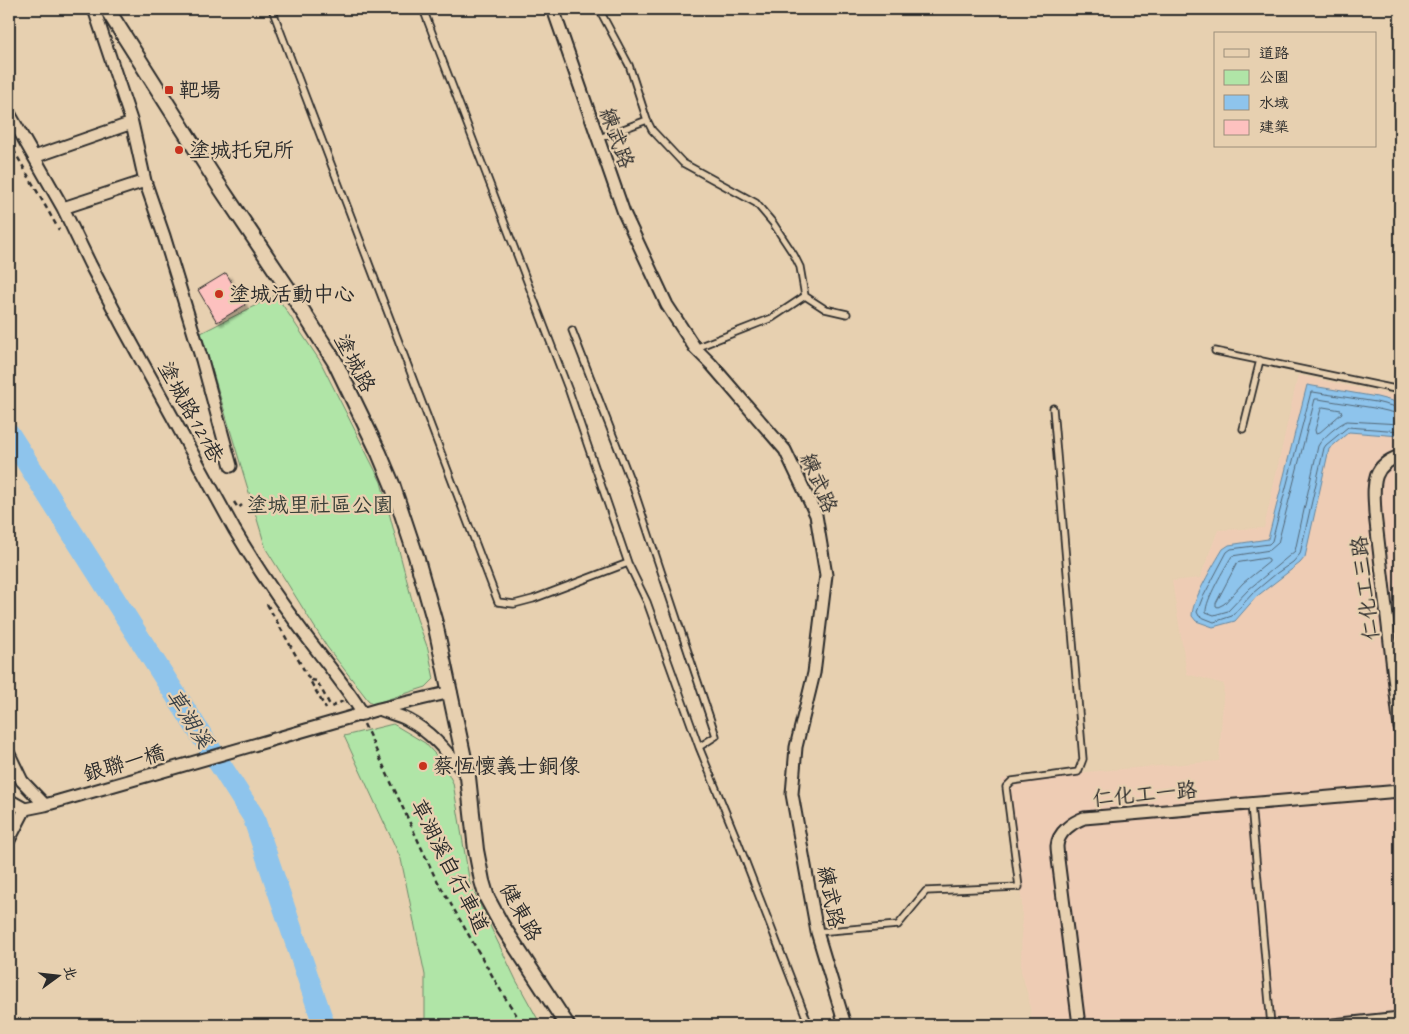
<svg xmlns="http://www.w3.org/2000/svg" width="1409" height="1034" viewBox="0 0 1409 1034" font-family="Caveat,'LXGW WenKai TC',sans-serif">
  <defs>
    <filter id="shadow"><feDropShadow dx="4" dy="4" stdDeviation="1" flood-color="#0004"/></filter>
  </defs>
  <rect width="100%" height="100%" fill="#e7d0b0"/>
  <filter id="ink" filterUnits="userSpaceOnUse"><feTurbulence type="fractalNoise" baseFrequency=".02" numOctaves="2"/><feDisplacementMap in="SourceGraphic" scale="10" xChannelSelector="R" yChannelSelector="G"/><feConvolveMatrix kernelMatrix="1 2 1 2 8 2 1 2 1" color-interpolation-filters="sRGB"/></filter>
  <g filter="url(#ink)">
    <path fill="#eeccb4" d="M1298 375 1400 397V1025H1032L1029 999 1021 971 1022 902 1002 779 1219 761 1224 684 1187 674 1172 581 1200 578 1218 530 1264 528Z"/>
    <path fill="#b0e5a7" stroke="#6e8869" d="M276 295 320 361 381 482 417 619 428 649 434 679 426 687 373 704 368 700 327 647 266 549 201 333Z
      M393 724 425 743 443 763 453 783 470 884 516 980 541 1025H425V975L401 859 344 736Z"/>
    <path fill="#8ec4ec" stroke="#66879f" d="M1307 385 1377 397 1400 403V436L1349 432 1329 449 1305 557 1300 563 1256 597 1235 621 1213 627 1196 621 1192 616C1192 600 1214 564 1223 549L1229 545 1268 539Z"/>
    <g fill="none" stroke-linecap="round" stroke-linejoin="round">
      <path stroke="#536878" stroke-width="1" d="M1323 407 1341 410 1342 413 1319 433 1316 434 1315 430 1321 409Z
        M1400 408 1376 402 1313 392H1311L1272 541 1269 544 1231 549 1227 552 1202 599 1197 612 1199 616 1214 622 1232 616 1253 593 1277 573 1293 562 1300 554 1324 448 1326 445 1348 427 1400 431
        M1400 414 1374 408 1318 399H1315L1278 543 1270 550 1232 556C1225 567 1205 601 1206 612L1214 615 1228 611 1249 589 1295 551 1318 446C1322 438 1339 424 1347 421L1400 424
        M1267 558 1269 559V562L1243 583 1224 604 1218 607 1216 606V603L1237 563Z"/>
      <path stroke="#8ec4ec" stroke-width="22" d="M9 434 253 816 324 1025"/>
    </g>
    <path fill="#fdc1bf" stroke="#2b2b2b" filter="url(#shadow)" d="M226 273 245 305 217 322 198 290Z"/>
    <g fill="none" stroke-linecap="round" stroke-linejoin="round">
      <defs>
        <path id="service" d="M272 9 498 602 514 604 533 599 628 563
          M423 9 569 391 628 563 647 602 699 747 738 842 809 1025
          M599 9 629 65 647 120
          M597 139 647 120 652 130 683 163 756 203 773 223 794 255 800 267 805 296 772 318 695 348
          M805 296 825 309 847 314
          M572 330 633 487 716 736 699 747
          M1215 351 1400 390
          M1243 429 1260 360
          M1251 804 1271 1025
          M817 932 898 925 926 891 1019 887 1006 787 1012 781 1078 772 1083 759 1053 408"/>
        <path id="minor" d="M94 9 132 123 145 181 164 236 202 360 231 466
          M553 9 624 213 667 305 695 348 711 364 785 450 816 515 826 575 814 673 796 747 792 794 817 932 845 1025
          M9 113 63 208 90 264 123 327 234 529C254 563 276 596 300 628 321 657 344 683 363 714
          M34 157 132 123
          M63 208 145 181
          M1400 456C1369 466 1374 488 1375 514L1400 728
          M379 709C388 713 399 715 408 720 433 733 449 755 467 776
          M9 754 22 781 45 805
          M9 800 25 809 45 805 379 709 451 692
          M9 840 25 809
          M1079 1025 1058 859C1058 855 1057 850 1057 846 1058 832 1073 822 1084 818L1400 791
          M1333 1025 1400 1018"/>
        <path id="tertiary" d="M107 9 218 184 293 296 335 362 379 453 392 484 416 556 435 623 468 777 476 850 482 881 487 898 501 924 567 1025"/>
      </defs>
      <use href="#service" stroke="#2b2b2b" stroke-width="9"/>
      <use href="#minor" stroke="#2b2b2b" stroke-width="15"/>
      <use href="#tertiary" stroke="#2b2b2b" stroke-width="18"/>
      <path stroke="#2b2b2b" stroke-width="2.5" stroke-dasharray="5 4" stroke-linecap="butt" d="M9 142 59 230
        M234 502 238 508 242 505
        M267 604 326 709
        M311 680 317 681 331 707 343 701
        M364 724 434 875 504 996 523 1025"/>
      <use href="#service" stroke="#e7d0b0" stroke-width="5.5"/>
      <use href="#minor" stroke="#e7d0b0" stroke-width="11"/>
      <use href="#tertiary" stroke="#e7d0b0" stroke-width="14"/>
    </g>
  </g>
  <g fill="#c8321e" stroke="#e7d0b0" stroke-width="2">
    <rect x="164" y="85" width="10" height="10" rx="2.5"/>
    <circle cx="179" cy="150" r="5"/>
    <circle cx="219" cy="294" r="5"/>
    <circle cx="423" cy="766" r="5"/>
  </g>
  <g text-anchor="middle" stroke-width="4.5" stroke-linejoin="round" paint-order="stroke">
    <g font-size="21" fill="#2b2b2b" stroke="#e7d0b0" text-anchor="start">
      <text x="179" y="97">靶場</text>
      <text x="189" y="157">塗城托兒所</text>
      <text x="229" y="301">塗城活動中心</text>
      <text x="433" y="773">蔡恆懷義士銅像</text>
    </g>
    <g font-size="21" fill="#2b2b2b" stroke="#e7d0b0">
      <text transform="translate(617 138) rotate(70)" y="7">練武路</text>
      <text transform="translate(355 363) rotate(62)" y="7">塗城路</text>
      <text transform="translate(191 412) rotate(61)" y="7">塗城路121巷</text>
      <text transform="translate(819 483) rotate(67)" y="7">練武路</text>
      <text transform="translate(1365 588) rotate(-97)" y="7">仁化工三路</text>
      <text transform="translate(124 763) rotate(-16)" y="7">銀聯一橋</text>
      <text transform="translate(1145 794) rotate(-5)" y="7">仁化工一路</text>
      <text transform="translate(450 866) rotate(63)" y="7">草湖溪自行車道</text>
      <text transform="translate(831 897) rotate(79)" y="7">練武路</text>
      <text transform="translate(521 912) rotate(61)" y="7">健東路</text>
    </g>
    <g font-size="21" fill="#383e37" stroke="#e7d0b0">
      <text x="320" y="512">塗城里社區公園</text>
    </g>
    <g font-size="22" font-style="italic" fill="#3a4248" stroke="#e7d0b0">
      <text transform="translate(190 718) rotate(57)" y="8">草湖溪</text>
    </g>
  </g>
  <rect width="1409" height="1034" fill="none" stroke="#e7d0b0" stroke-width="30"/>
  <rect x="15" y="15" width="1379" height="1004" fill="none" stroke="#2b2b2b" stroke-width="2" filter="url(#ink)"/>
  <rect x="1214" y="32" width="162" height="115" fill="#e7d0b0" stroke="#9c8e7b"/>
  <rect x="1224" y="49" width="25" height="8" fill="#e7d0b0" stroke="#9c8e7b"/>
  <text x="1259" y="58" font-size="15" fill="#2b2b2b">道路</text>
  <rect x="1224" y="70" width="25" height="15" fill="#b0e5a7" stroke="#9c8e7b"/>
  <text x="1259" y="82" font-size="15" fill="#2b2b2b">公園</text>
  <rect x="1224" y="95" width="25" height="15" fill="#8ec4ec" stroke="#9c8e7b"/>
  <text x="1259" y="108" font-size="15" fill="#2b2b2b">水域</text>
  <rect x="1224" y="120" width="25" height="15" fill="#fdc1bf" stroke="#9c8e7b"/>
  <text x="1259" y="132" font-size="15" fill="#2b2b2b">建築</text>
  <g transform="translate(58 976) rotate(75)" stroke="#e7d0b0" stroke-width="4" paint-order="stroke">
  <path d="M0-4L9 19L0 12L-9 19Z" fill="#2b2b2b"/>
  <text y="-8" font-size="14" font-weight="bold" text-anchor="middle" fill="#2b2b2b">北</text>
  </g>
</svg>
